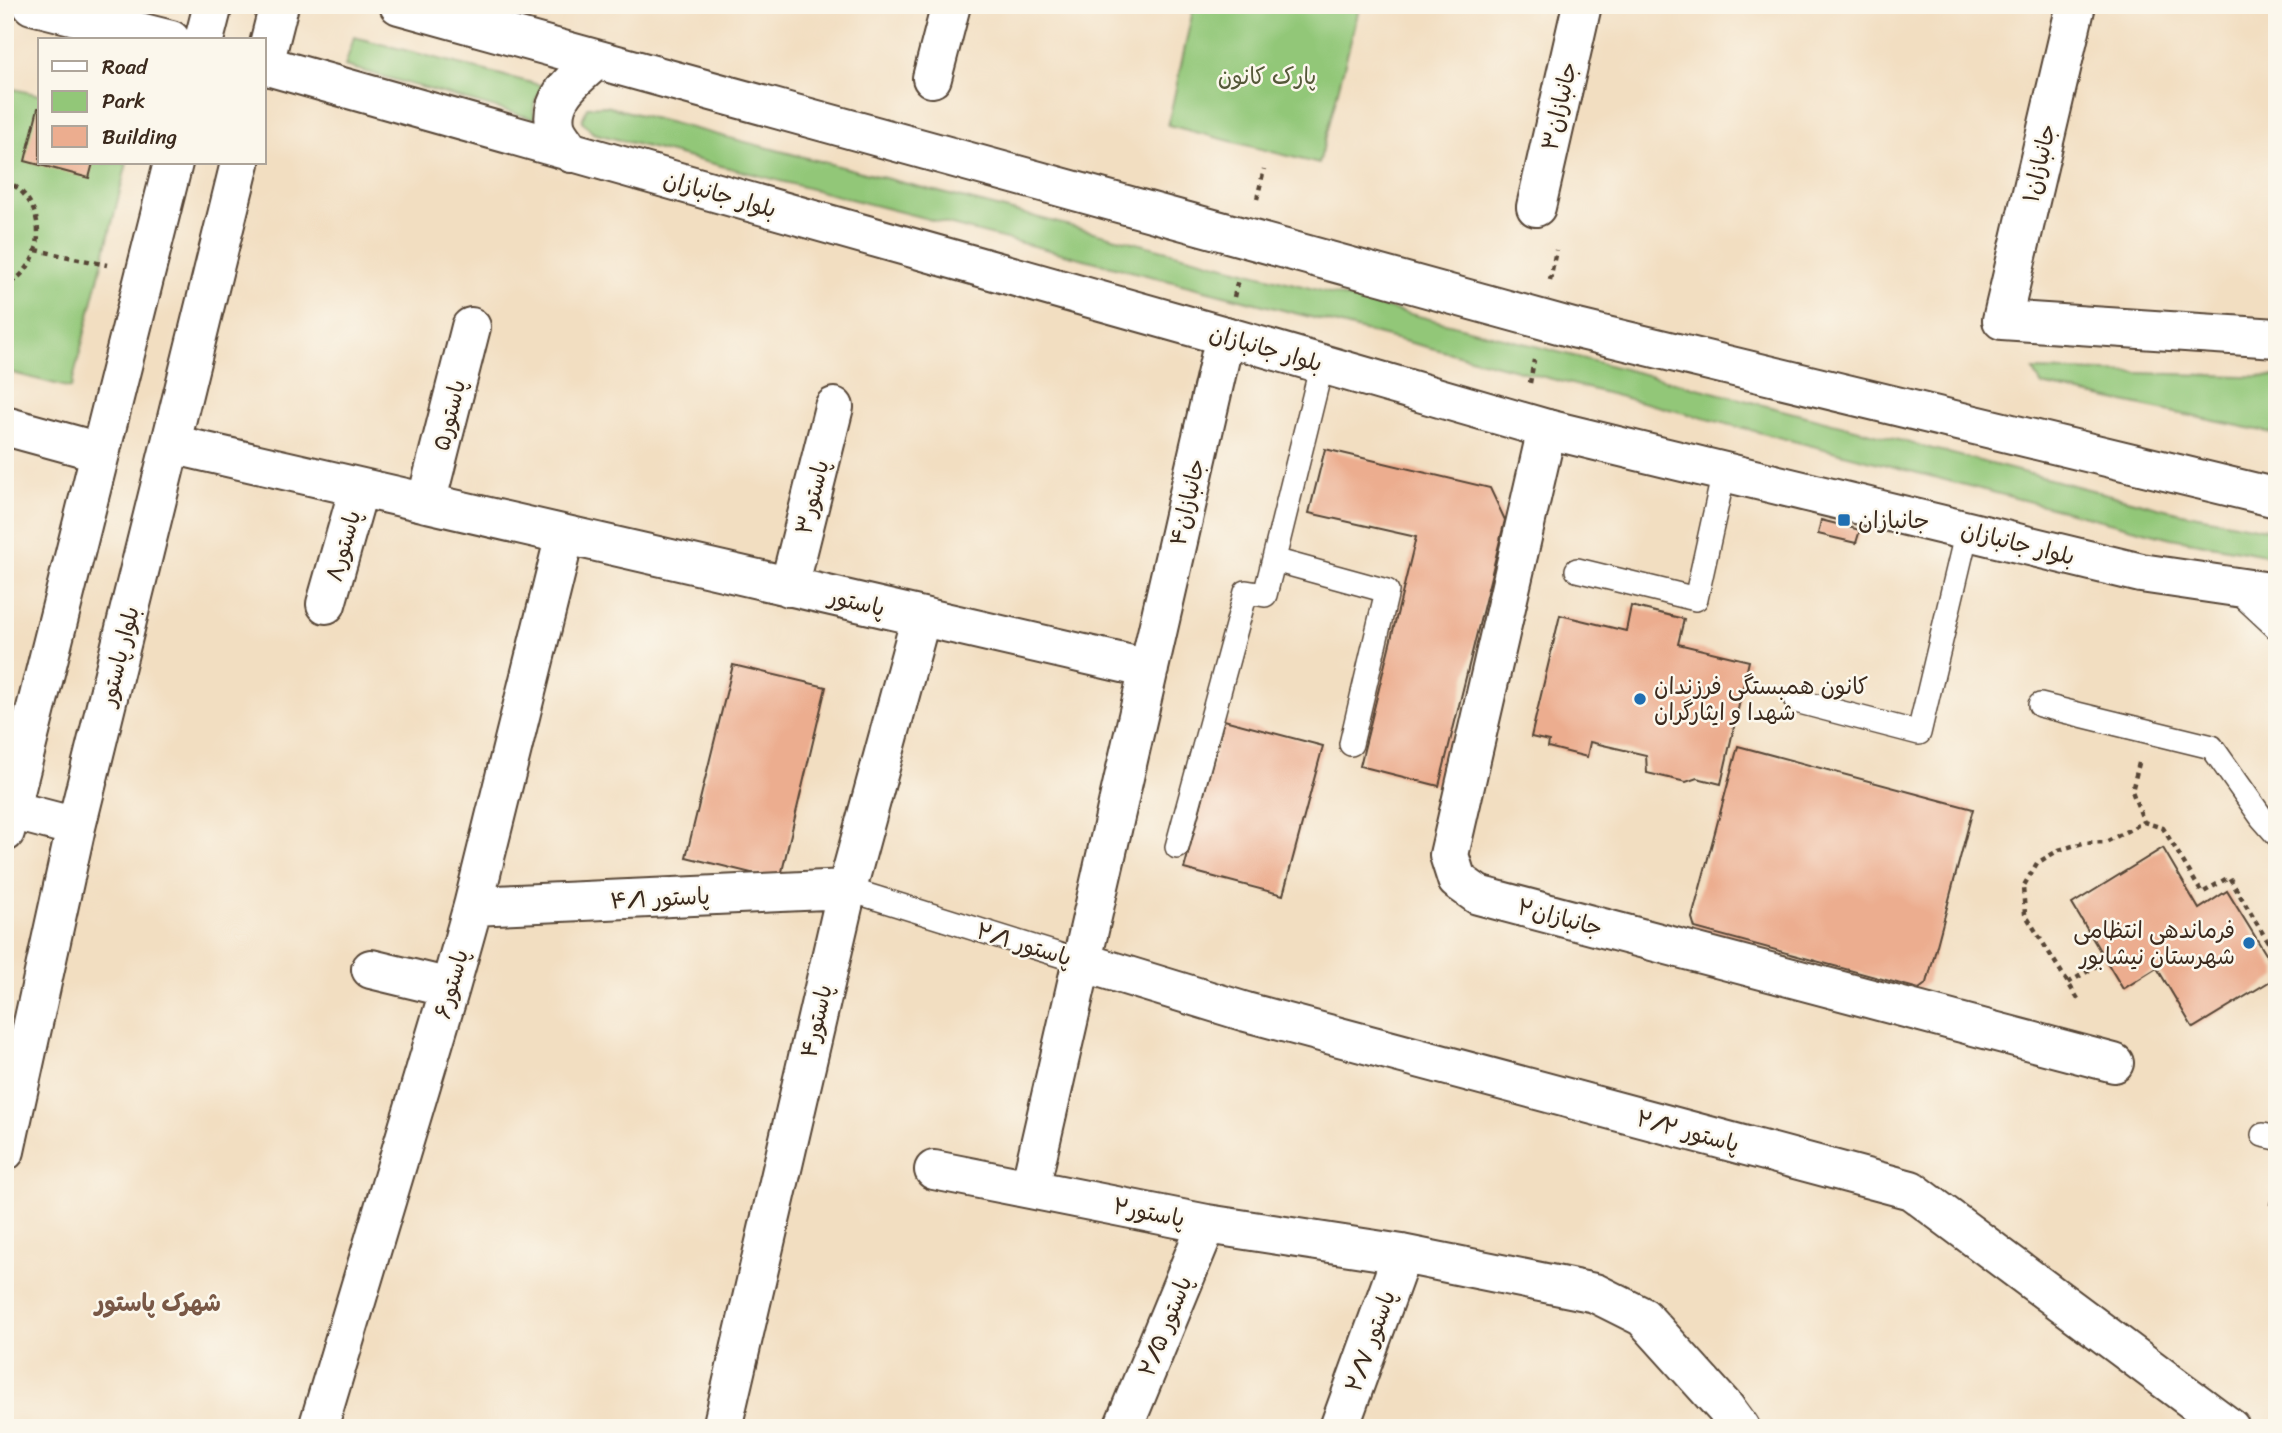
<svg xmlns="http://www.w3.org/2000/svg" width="2282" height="1433" viewBox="0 0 2282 1433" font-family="Sriracha,'Playpen Sans Arabic',sans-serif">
  <rect width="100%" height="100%" fill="#fbf7ec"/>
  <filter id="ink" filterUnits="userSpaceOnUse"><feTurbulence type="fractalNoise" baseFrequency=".0143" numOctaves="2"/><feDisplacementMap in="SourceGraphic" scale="14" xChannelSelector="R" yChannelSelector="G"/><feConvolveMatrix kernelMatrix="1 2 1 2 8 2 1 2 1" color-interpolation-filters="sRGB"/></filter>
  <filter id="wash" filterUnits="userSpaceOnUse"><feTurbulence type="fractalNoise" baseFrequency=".00686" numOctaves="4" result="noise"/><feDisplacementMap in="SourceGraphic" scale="28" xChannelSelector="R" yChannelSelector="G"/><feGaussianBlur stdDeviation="1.57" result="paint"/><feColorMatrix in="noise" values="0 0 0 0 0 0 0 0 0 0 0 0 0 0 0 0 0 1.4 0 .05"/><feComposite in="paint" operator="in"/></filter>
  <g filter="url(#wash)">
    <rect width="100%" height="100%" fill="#f2dec1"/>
    <path fill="#92c778" stroke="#66784b" stroke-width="2" d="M1194 5H1360L1319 164 1168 125Z
      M354 37 544 86C536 97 531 105 535 119L345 66Z
      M5 87 40 95V163H127L71 388 5 371Z
      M606 106 2177 512 2277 531V557L2171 538 593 133 582 121 587 107Z
      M2033 370 2277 377V434L2042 385Z"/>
    <g id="blocks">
      <path fill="#ecad8f" d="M38 108H40V163H93L89 178 25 161Z
        M1325 449 1490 488 1505 520 1439 786 1360 766 1416 537 1309 513Z
        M1821 520 1860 530 1856 543 1818 534Z
        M1631 606 1684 619 1678 644 1749 661 1721 784 1697 778 1686 782 1647 773 1646 755 1590 742 1587 757 1548 747 1549 741 1531 737 1560 615 1626 631Z
        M733 665 826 687 780 880 686 857Z
        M1224 720 1323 746 1283 895 1184 869Z
        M1738 746 1973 809 1927 983 1919 989 1695 928 1692 918Z
        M2163 848 2199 909 2227 891 2277 972V977L2193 1028 2157 968 2123 989 2072 904Z
        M2276 1181H2277V1206L2270 1204Z"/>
    </g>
  </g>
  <g filter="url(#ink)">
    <use href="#blocks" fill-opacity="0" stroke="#564536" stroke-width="2"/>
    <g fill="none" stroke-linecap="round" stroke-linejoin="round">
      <defs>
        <path id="service" d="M1274 560 1387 591 1351 744
          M1577 570 1696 599 1724 472
          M2247 600 2277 628
          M1796 701 1919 733 1967 531
          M2040 705 2212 747 2262 818 2277 835
          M1177 847 1246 592 1265 595 1322 364
          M847 889 1082 962
          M2263 1135 2277 1138"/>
        <path id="minor" d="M2076 5 2002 320 2277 338
          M932 78 951 5
          M1536 207 1582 5
          M5 426 100 452
          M1547 429 1449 855 1457 880 1478 895 2114 1063
          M171 444 1149 669
          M426 503 471 327
          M789 587 834 407
          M326 604 359 488
          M473 906 847 889
          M1082 962 1246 1012 1911 1190 2230 1428
          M371 969 450 988
          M934 1170 1207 1224 1402 1254 1595 1293 1643 1317 1726 1409 1740 1428
          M1030 1188 1225 336
          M318 1428 450 988 473 906 565 535
          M722 1428 847 889 921 617
          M1123 1428 1207 1224
          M1339 1428 1402 1254"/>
        <path id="tertiary" d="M11 810 76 827
          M5 832 173 163
          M5 1151 76 827 240 163"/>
        <path id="secondary" d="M204 40 213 5
          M264 64 279 5"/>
        <path id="primary" d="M32 5 171 40
          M399 5 1573 328 2277 498
          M264 65 1225 336 1547 429 2141 573 2277 593
          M571 153C567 145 559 137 556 129 547 98 576 78 596 60"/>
      </defs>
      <use href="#service" stroke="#564536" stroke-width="26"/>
      <use href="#minor" stroke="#564536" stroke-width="42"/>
      <use href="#tertiary" stroke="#564536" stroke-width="42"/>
      <use href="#secondary" stroke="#564536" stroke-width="42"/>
      <use href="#primary" stroke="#564536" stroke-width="42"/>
      <path stroke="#564536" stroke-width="4.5" stroke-dasharray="5 5" stroke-linecap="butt" d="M5 180C49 201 49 265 5 286
        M1257 199 1264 169
        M36 250 107 265
        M1550 280 1556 250
        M1234 297 1238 279
        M1530 383 1534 360
        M2139 763 2132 791 2144 822
        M2068 983 2098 965
        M2078 999 2025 914 2023 887 2037 863 2059 850 2083 843 2106 842 2144 822 2163 828 2202 893 2229 877 2277 957"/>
      <use href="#service" stroke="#fff" stroke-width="23"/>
      <use href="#minor" stroke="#fff" stroke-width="38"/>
      <use href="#tertiary" stroke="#fff" stroke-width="38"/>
      <use href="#secondary" stroke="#fff" stroke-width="38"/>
      <use href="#primary" stroke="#fff" stroke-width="38"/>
    </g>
  </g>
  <g fill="#1f6fb2" stroke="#fbf7ec" stroke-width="2.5">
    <rect x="1837" y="513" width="14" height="14" rx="3.5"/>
    <circle cx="1640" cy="699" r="7"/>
    <circle cx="2249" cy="943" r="7"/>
  </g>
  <g text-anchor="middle" stroke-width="5" stroke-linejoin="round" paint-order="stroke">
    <g font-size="23" fill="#555939" stroke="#fbf7ec">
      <text x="1267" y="84">پارک کانون</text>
    </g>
    <g font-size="23" fill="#3b2a1e" stroke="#fbf7ec">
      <text transform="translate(1559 106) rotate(-77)" y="8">جانبازان۳</text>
      <text transform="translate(2039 163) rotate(-77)" y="8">جانبازان۱</text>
      <text transform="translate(720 194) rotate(16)" y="8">بلوار جانبازان</text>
      <text transform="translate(1266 348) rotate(16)" y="8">بلوار جانبازان</text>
      <text transform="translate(449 415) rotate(-76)" y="8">پاستور۵</text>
      <text transform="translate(812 497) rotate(-76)" y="8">پاستور۳</text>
      <text transform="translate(1187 502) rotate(-77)" y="8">جانبازان۴</text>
      <text transform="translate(2018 543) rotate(14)" y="8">بلوار جانبازان</text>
      <text transform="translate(343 546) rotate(-74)" y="8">پاستور۸</text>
      <text transform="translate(857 602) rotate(13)" y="8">پاستور</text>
      <text transform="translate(119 656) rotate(-76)" y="8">بلوار پاستور</text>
      <text transform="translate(660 898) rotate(-3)" y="8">پاستور ۴/۱</text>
      <text transform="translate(1560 917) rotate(15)" y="8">جانبازان۲</text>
      <text transform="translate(1024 944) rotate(17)" y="8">پاستور ۲/۱</text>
      <text transform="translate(451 984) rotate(-74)" y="8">پاستور۶</text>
      <text transform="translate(816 1021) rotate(-77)" y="8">پاستور۴</text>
      <text transform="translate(1688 1131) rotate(15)" y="8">پاستور ۲/۲</text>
      <text transform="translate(1149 1212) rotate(11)" y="8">پاستور۲</text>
      <text transform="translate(1165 1326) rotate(-68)" y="8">پاستور ۲/۵</text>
      <text transform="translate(1370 1341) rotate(-70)" y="8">پاستور ۲/۷</text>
    </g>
    <g font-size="23" fill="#3b2a1e" stroke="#fbf7ec" text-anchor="start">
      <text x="1858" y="528">جانبازان</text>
      <text x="1654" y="694">کانون همبستگی فرزندان<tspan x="1654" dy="26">شهدا و ایثارگران</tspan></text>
      <text x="2235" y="938" text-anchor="end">فرماندهی انتظامی<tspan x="2235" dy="26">شهرستان نیشابور</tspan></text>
    </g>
    <g font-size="24" font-weight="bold" fill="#795846" stroke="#fbf7ec">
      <text x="158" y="1311">شهرک پاستور</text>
    </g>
  </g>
  <rect width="2282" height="1433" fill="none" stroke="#fbf7ec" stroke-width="28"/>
  <rect x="38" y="38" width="228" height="126" fill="#fbf7ec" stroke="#aea59a" stroke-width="2"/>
  <rect x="52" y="61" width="35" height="10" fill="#ffffff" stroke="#aea59a" stroke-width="2"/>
  <text x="102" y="74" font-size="21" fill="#3b2a1e">Road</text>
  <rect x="52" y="91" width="35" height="21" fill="#92c778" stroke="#aea59a" stroke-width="2"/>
  <text x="102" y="108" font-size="21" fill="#3b2a1e">Park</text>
  <rect x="52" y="126" width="35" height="21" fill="#ecad8f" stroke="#aea59a" stroke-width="2"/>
  <text x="102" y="144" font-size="21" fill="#3b2a1e">Building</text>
</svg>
